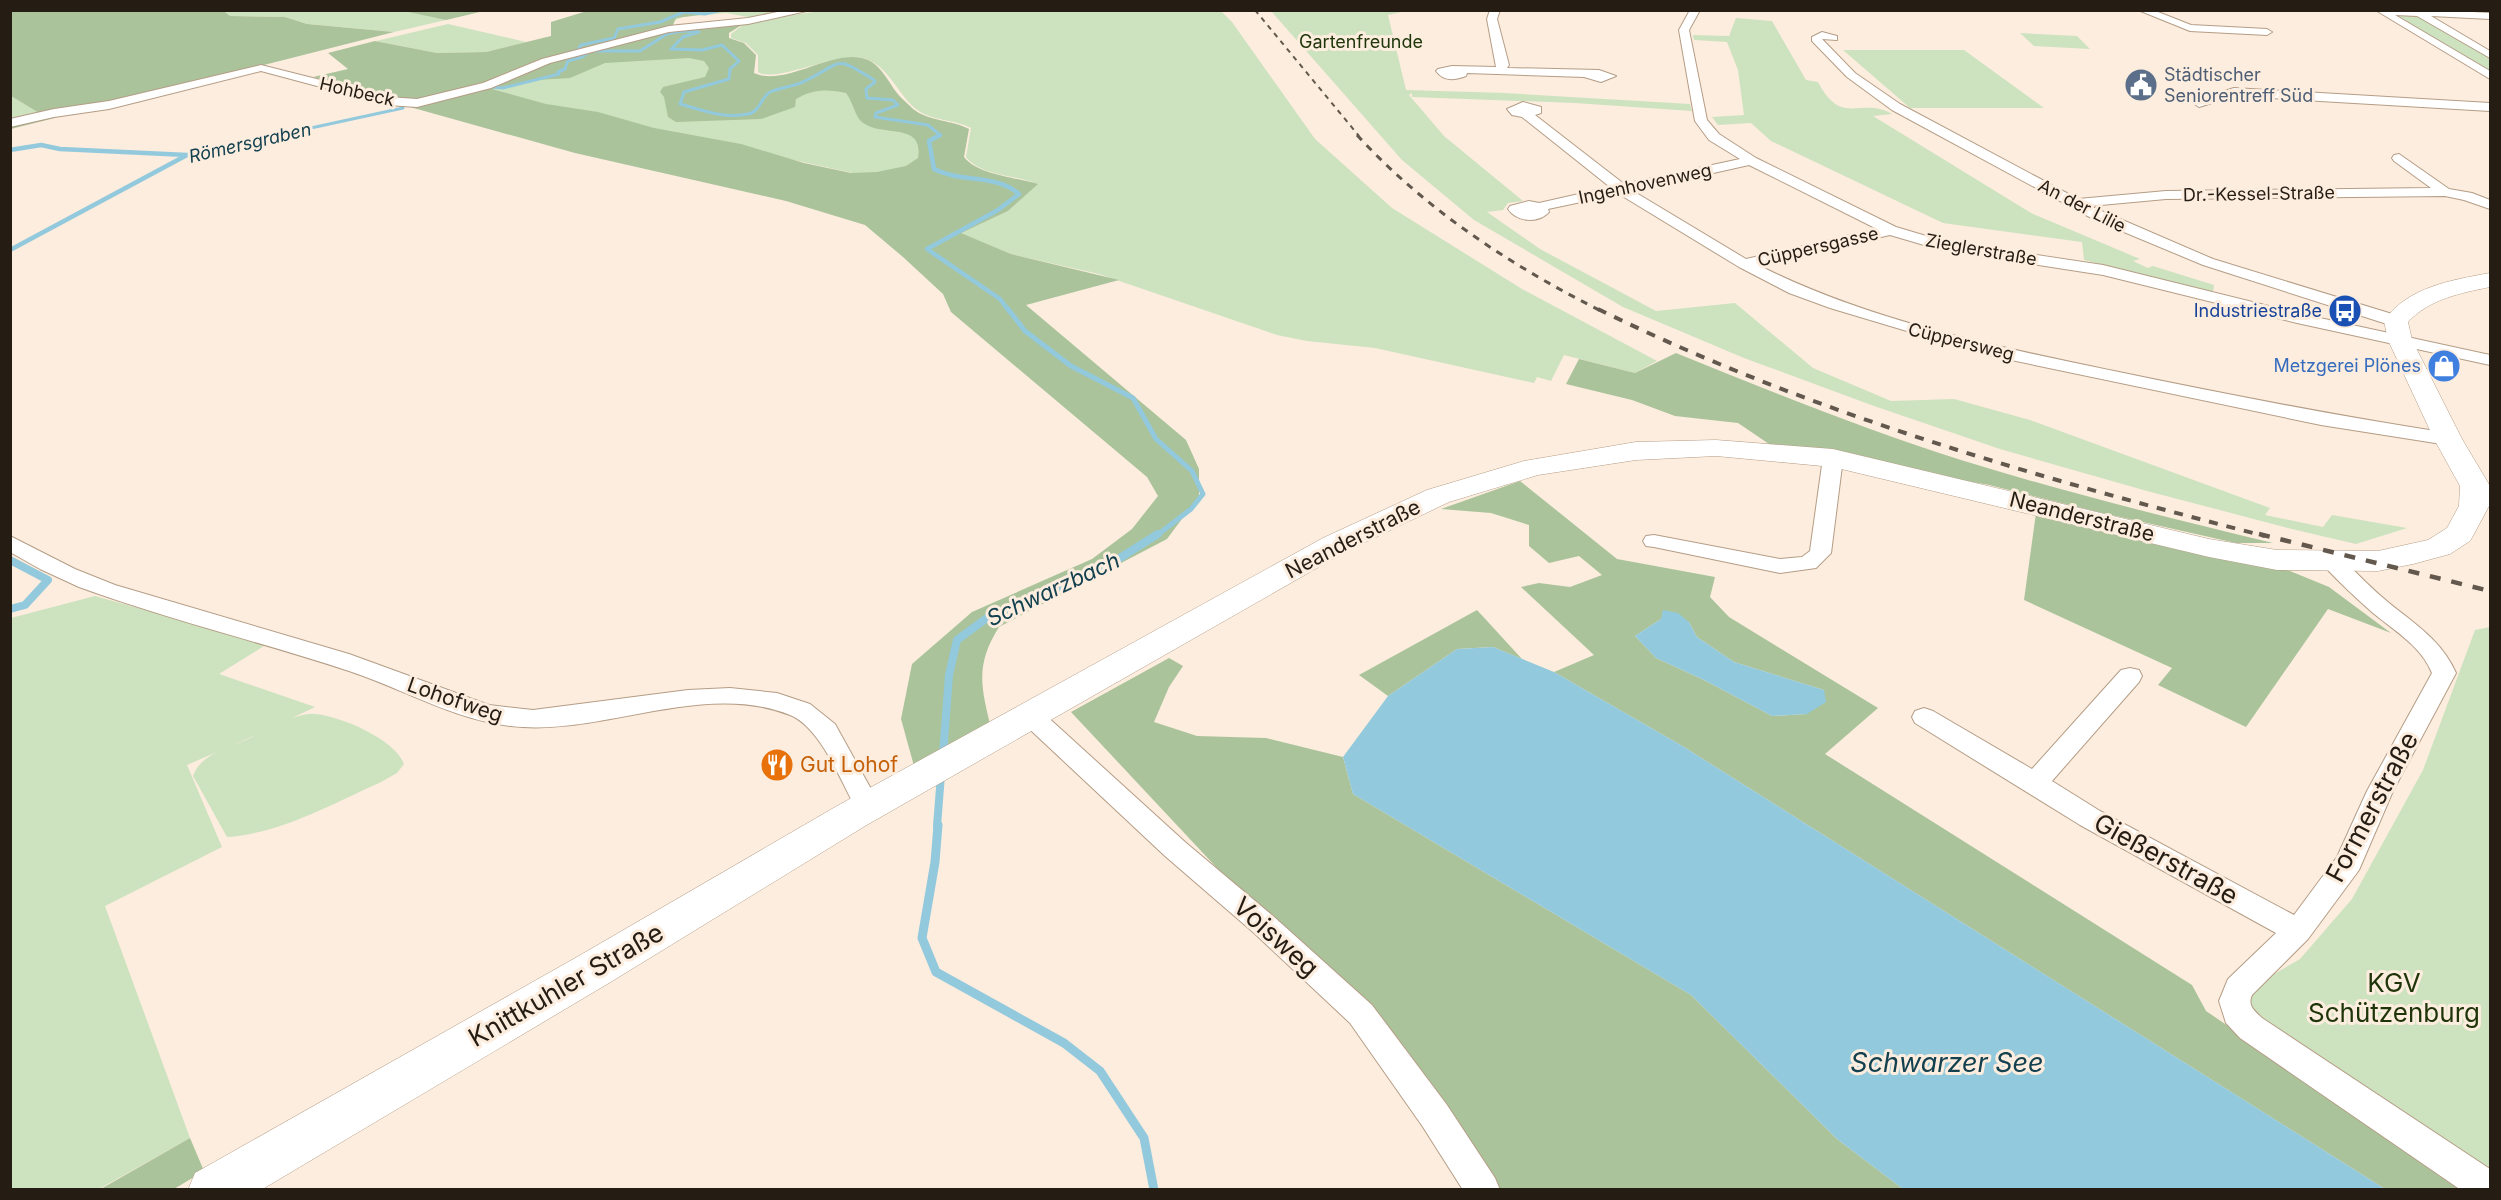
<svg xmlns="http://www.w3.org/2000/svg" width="2501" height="1200" viewBox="0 0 2501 1200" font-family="Inter,sans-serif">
  <rect width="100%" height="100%" fill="#fcedde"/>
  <path fill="#cde2bf" d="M224 10H404L446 20 394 32 307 24 285 17 230 16Z
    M625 11H789L753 18 726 13 683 17 663 25 679 27 732 89 836 61 946 151 998 205 475 90Z
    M821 11H1221L1232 22 1315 139 1392 208 1522 289 1657 361 1635 373 1564 355 1551 381 1537 377 1534 383 1375 348 1307 341 1277 335 1099 274 1011 254 960 233 1008 211 1037 184C1015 174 982 177 966 157L971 128C954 119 931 121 916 109 895 92 886 58 855 57 832 55 773 83 758 72V55L746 43 731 38V34L748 21Z
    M1271 11H1406L1388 15 1406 90 1505 93 1690 104 1692 111 1575 103 1412 97V93L1409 95 1444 136 1523 201 1508 203 1503 210 1487 212 1540 249 1656 311 1735 303 1813 368 1891 401 1954 399 2030 420 2270 508 2265 515 2323 527 2332 515 2407 528 2356 544 2296 530 2147 491 2000 449 1874 406 1744 358 1623 307 1474 220 1402 160Z
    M2385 12 2420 13 2490 54V75Z
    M1736 18 1772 21 1806 80 1818 82C1842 128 1861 96 1892 114L1873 116 2031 213 2140 259 2133 261 2148 268 2153 266 2214 285 2213 293 2084 260 2082 242 1943 223 1771 141 1751 123 1718 125 1712 117 1744 115 1738 70 1727 42 1694 40 1693 35 1729 36Z
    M448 24 526 42 486 52 437 53 376 41Z
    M2020 33 2077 36 2090 49 2034 46Z
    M1843 50H1964L2044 108H1910Z
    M11 96 39 113 11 120Z
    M95 596 267 644 219 674 315 707 292 718C300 716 307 713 315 714 340 716 395 739 404 764L397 773 381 782C332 804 282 833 227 837L193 776C202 751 235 747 256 735L187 765 222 847 105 906 190 1138 99 1189 11 1190V618Z
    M2490 627V1179L2282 1041 2253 1016 2249 997 2262 981 2300 959 2352 899 2423 770 2475 630Z"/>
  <path fill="#aac39b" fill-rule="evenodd" d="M11 11H224L230 16 285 17 307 24 394 32 11 129V120L39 113 11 96Z
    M404 11H484L446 20Z
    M587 11H728L676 18 672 27 590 47 476 86 420 100H402L313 77 348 69 328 53 375 41 437 53 486 52 551 36V22Z
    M748 21 729 33V38L744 43 756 55 754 73C785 87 828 51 862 58 880 62 887 80 897 93 901 98 908 104 913 109 928 121 952 120 969 129L964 157C978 175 1015 177 1038 184L1008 211 961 233 1011 254 1119 280 1026 305 1186 440 1199 469V496L1167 539 999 627C975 665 981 687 991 728L914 766 901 719 912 664 972 612 1092 559 1132 529 1158 496 1147 477 951 312 943 294 903 257 865 225 786 201 575 153 410 107 484 88 546 61 669 29ZM689 58 704 61 709 68 705 77 663 87 660 92 664 97 668 117 676 122 761 119 795 107 796 99C813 89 828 89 846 93 852 101 854 111 859 119 876 140 925 119 918 158L906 166 877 172 851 173 804 163 741 144 654 128 598 112 546 104 492 89 536 80 570 78 605 63Z
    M1676 353C1769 391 1864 429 1961 460 2064 492 2169 518 2273 543H2236L2098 512 1989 485 1772 446 1738 423 1675 416 1632 400 1566 384 1579 359 1635 373Z
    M1520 481 1617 559 1715 577 1710 597 1729 617 1878 708 1825 754 2192 985 2206 1011 2467 1189H2385L1684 747 1554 672 1594 655 1521 587 1539 583 1570 587 1602 575 1579 556 1549 563 1529 546V525L1491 513 1441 509ZM1661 619 1689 622 1697 637 1734 662 1824 690 1807 714 1772 716 1704 680 1656 658 1635 636Z
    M2036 513 2212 556 2290 571 2329 587 2391 633 2328 609 2246 727 2158 685 2172 668 2024 600Z
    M1477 610 1522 659 1493 647 1457 649 1388 696 1359 675Z
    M1169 658 1183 666 1169 687 1154 722 1197 736 1266 738 1343 757 1353 794 1691 995 1837 1139 1903 1189H1496L1232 884 1071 712Z
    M190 1138 204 1171 174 1189 99 1190Z"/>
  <path fill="#93c9dc" d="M1663 610 1678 613 1689 622 1697 637 1734 662 1824 690 1826 702 1807 714 1772 716 1704 680 1656 658 1635 636 1661 619Z
    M1493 647 1554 672 1684 747 2385 1189H1903L1837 1139 1691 995 1353 794 1343 757 1388 696 1457 649Z"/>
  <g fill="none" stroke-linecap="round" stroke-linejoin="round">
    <path stroke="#93c9dc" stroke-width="3" d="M721 10 705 14 684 12 660 22 618 29 614 38 581 45 577 51H640L667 34 682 31 699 32 683 37 671 49 702 50 722 45 739 61 730 69 729 79 684 92 680 104C702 110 724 119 748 114 760 112 761 97 770 92 781 87 794 87 805 81 844 62 833 54 874 80L875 82 866 89 867 98 893 100 898 105 876 113 875 117 928 125 940 135 938 136
      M491 87 503 88 559 74 558 72 565 69 568 61 582 57 589 52
      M274 136 403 108"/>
    <path stroke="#93c9dc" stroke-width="4.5" d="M940 135 929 141 934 169C962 183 997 174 1019 194L998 210 927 249 1000 299 1009 311
      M10 150 41 145 60 149 187 155
      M10 250 187 155 281 135"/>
    <path stroke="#93c9dc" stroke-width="5" d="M1008 309 1025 331 1071 366 1133 398 1156 439 1192 471 1203 494 1191 509 1156 536"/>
    <path stroke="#93c9dc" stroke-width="8" d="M10 560 48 580 25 605 10 609
      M943 755 949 675 957 640 987 618 1104 568 1158 534
      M937 826 941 775"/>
    <path stroke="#93c9dc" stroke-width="9" d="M938 825 935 862 922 938 936 972 1064 1043 1100 1071 1144 1138 1154 1190"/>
    <defs>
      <path id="street" d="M787 10H811L748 24 669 32 550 63 491 88 417 107 388 105 261 71 109 109 54 117 10 127V119L54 109 109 101 261 65 388 97 417 99 483 83 542 59 669 26 748 18Z
        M1490 10H1500L1497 19 1509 65 1507 68 1599 70 1616 76 1601 82 1584 77 1467 73 1466 76C1455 80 1444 82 1436 71L1438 69 1452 66 1496 67 1487 19Z
        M1690 10H1700L1689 30 1707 120 1719 134 1756 158 1896 227 1943 241 2103 265 2297 313 2490 355V365L2297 323 2103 275 1941 250 1890 235 1758 265C1869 321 1993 346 2114 371 2225 394 2336 416 2448 433L2455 435 2458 439 2455 443 2448 445 2321 425 1987 355 1830 308 1789 293 1739 267 1619 194 1548 209 1549 212C1538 224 1517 222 1508 209L1510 206 1529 201 1539 203 1610 187 1522 117 1512 115 1507 109 1523 102 1541 107V113L1535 115 1624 184 1740 159 1709 140 1695 121 1679 30ZM1749 165 1877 229 1746 259 1633 191Z
        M2138 10H2153L2191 25 2267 29 2272 32 2267 35 2190 31Z
        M2438 10 2490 13V19L2431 16 2490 51V58L2417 16 2395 15 2490 71V79L2377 11Z
        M1822 32 1837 36V40L1822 39 1855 73 1900 104 2078 199 2166 191 2431 188 2394 161 2392 158 2394 155 2399 154 2449 189 2472 193 2490 200V209L2464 200 2445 196 2166 199 2090 206 2213 259 2402 317 2404 321 2396 326 2390 325 2203 265 2095 220 1892 110 1847 77 1812 41V37Z
        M2234 88 2490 103V111L2235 96 2199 107 2193 103 2195 100Z
        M1833 452 1840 454 1843 458 1831 553 1816 568 1780 573 1654 547 1646 546 1643 541 1646 536 1654 535 1780 559 1802 557 1810 551 1823 458 1826 454Z
        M10 536 75 569 115 585 349 654 489 705 533 710 688 690 730 688 777 693 810 704 835 724 881 807 877 814 868 817 859 814C842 785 822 728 790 715 703 680 600 737 511 726 455 720 405 690 352 672 262 642 169 620 79 587L40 569 10 552Z
        M2333 555 2341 557C2356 573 2372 589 2389 603 2415 624 2442 641 2456 673L2393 791 2359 870 2308 939 2252 995C2247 1006 2255 1011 2262 1018L2490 1169V1190H2461L2240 1038 2226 1023 2219 1001 2228 979 2276 933 2080 825 1915 723 1912 717 1915 711 1924 708 1933 711 2032 769 2121 670 2130 668 2139 670 2142 676 2139 682 2052 781 2100 811 2294 915 2337 857 2367 791 2432 673C2421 646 2395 631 2373 613 2356 598 2340 583 2325 567L2322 562 2325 557Z
        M1032 708 1041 711 1185 842 1273 916 1372 1005 1447 1105 1495 1178 1500 1190H1463L1423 1127 1350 1023 1253 932 1165 856 1023 723 1020 717 1023 711Z"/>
      <path id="secondary" d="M2490 273V287C2461 293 2429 299 2408 322L2412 340 2462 439 2490 486 2489 506 2474 534 2470 541 2450 554 2413 564 2378 571 2277 570 2209 557 1833 467 1716 456 1636 460 1538 475 1449 502 1345 552 865 826 609 983 261 1190H188L195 1173 577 957 837 806 1323 538 1427 490 1524 461 1636 442 1716 440 1833 449 2209 539 2277 550 2378 551 2428 540 2447 528 2459 506 2460 486 2434 439 2388 340 2384 321C2407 287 2452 280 2490 273Z"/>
    </defs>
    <use href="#street" stroke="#b59d86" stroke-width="2"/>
    <use href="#secondary" stroke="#b59d86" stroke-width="1"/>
    <use href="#street" fill="#fff" fill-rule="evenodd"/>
    <use href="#secondary" fill="#fff" fill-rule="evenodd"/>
    <path stroke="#62584d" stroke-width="2" stroke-dasharray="5 5" stroke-linecap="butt" d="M1255 10 1359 136"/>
    <path stroke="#62584d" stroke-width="3" stroke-dasharray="7 7" stroke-linecap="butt" d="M1357 135C1426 210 1510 265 1601 311"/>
    <path stroke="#62584d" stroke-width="4" stroke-dasharray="9 9" stroke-linecap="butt" d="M1598 309C1809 413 2038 478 2265 536"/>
    <path stroke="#62584d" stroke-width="4.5" stroke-dasharray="11 11" stroke-linecap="butt" d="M2259 534 2490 591"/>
  </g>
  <defs>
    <symbol id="civic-disc" viewBox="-11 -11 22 22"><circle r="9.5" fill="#5c6f8a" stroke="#fcedde"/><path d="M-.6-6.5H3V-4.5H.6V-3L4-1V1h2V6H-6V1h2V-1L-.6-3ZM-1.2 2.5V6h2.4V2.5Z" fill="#fff"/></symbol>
    <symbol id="bus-disc" viewBox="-11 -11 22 22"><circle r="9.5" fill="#1a4fb4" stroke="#fcedde"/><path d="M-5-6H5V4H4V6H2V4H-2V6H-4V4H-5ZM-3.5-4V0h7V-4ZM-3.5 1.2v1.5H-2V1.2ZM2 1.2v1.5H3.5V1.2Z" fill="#fff"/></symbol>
    <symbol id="shop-disc" viewBox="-11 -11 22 22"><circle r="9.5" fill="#3f7fe0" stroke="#fcedde"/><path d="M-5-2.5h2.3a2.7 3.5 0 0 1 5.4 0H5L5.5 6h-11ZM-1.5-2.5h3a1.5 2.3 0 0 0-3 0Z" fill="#fff"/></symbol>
    <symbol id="restaurant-disc" viewBox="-11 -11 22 22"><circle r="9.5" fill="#e8710a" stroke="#fcedde"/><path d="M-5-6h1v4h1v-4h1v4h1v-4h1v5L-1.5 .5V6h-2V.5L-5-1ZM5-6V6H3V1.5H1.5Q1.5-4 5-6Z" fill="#fff"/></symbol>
  </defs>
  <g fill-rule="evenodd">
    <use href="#civic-disc" x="2122" y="66" width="38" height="38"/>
    <use href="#bus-disc" x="2326" y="292" width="38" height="38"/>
    <use href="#shop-disc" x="2425" y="347" width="38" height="38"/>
    <use href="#restaurant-disc" x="758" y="746" width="38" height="38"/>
  </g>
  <g text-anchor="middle" stroke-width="6" stroke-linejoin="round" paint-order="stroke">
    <g font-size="18" fill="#1e3509" stroke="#fcedde">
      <text x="1361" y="48">Gartenfreunde</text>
    </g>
    <g font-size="18" fill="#4e5e75" stroke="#fcedde" text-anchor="start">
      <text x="2164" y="81">Städtischer<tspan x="2164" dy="21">Seniorentreff Süd</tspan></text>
    </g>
    <g font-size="18" fill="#251c13" stroke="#fcedde">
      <text transform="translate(357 92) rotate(13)" y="6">Hohbeck</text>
      <text transform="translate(1645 184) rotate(-12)" y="6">Ingenhovenweg</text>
      <text transform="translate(2259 194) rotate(-1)" y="6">Dr.-Kessel-Straße</text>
      <text transform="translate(2082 206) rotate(27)" y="6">An der Lilie</text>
      <text transform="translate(1818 247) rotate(-13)" y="6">Cüppersgasse</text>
      <text transform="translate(1981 250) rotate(10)" y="6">Zieglerstraße</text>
      <text transform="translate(1961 342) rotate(14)" y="6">Cüppersweg</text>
    </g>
    <g font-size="18" font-style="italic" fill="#134150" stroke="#fcedde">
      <text transform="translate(250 143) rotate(-13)" y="6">Römersgraben</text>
    </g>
    <g font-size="18" fill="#164399" stroke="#fcedde" text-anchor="end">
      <text x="2322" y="317">Industriestraße</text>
    </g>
    <g font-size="18" fill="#366cbe" stroke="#fcedde" text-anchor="end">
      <text x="2421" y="372">Metzgerei Plönes</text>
    </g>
    <g font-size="21" fill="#251c13" stroke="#fcedde">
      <text transform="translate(2082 517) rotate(14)" y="7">Neanderstraße</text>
      <text transform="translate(1353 539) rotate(-27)" y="7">Neanderstraße</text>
      <text transform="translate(455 700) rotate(19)" y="7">Lohofweg</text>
    </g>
    <g font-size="21" fill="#c56008" stroke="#fcedde" text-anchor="start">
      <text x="800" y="772">Gut Lohof</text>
    </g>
    <g font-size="22" font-style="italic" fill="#134150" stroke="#fcedde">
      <text transform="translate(1053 589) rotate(-25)" y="8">Schwarzbach</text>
    </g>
    <g font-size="26" fill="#251c13" stroke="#fcedde">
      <text transform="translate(2372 807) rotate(-62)" y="9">Formerstraße</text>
      <text transform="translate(2166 859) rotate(29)" y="9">Gießerstraße</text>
      <text transform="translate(1276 937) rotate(42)" y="9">Voisweg</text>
      <text transform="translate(566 985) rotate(-30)" y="9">Knittkuhler Straße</text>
    </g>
    <g font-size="26" fill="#1e3509" stroke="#fcedde">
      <text x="2394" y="992">KGV<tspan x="2394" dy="30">Schützenburg</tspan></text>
    </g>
    <g font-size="27" font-style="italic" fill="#134150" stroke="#fcedde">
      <text x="1947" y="1072">Schwarzer See</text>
    </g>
  </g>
  <rect width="2501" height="1200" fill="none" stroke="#251c13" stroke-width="24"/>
</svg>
